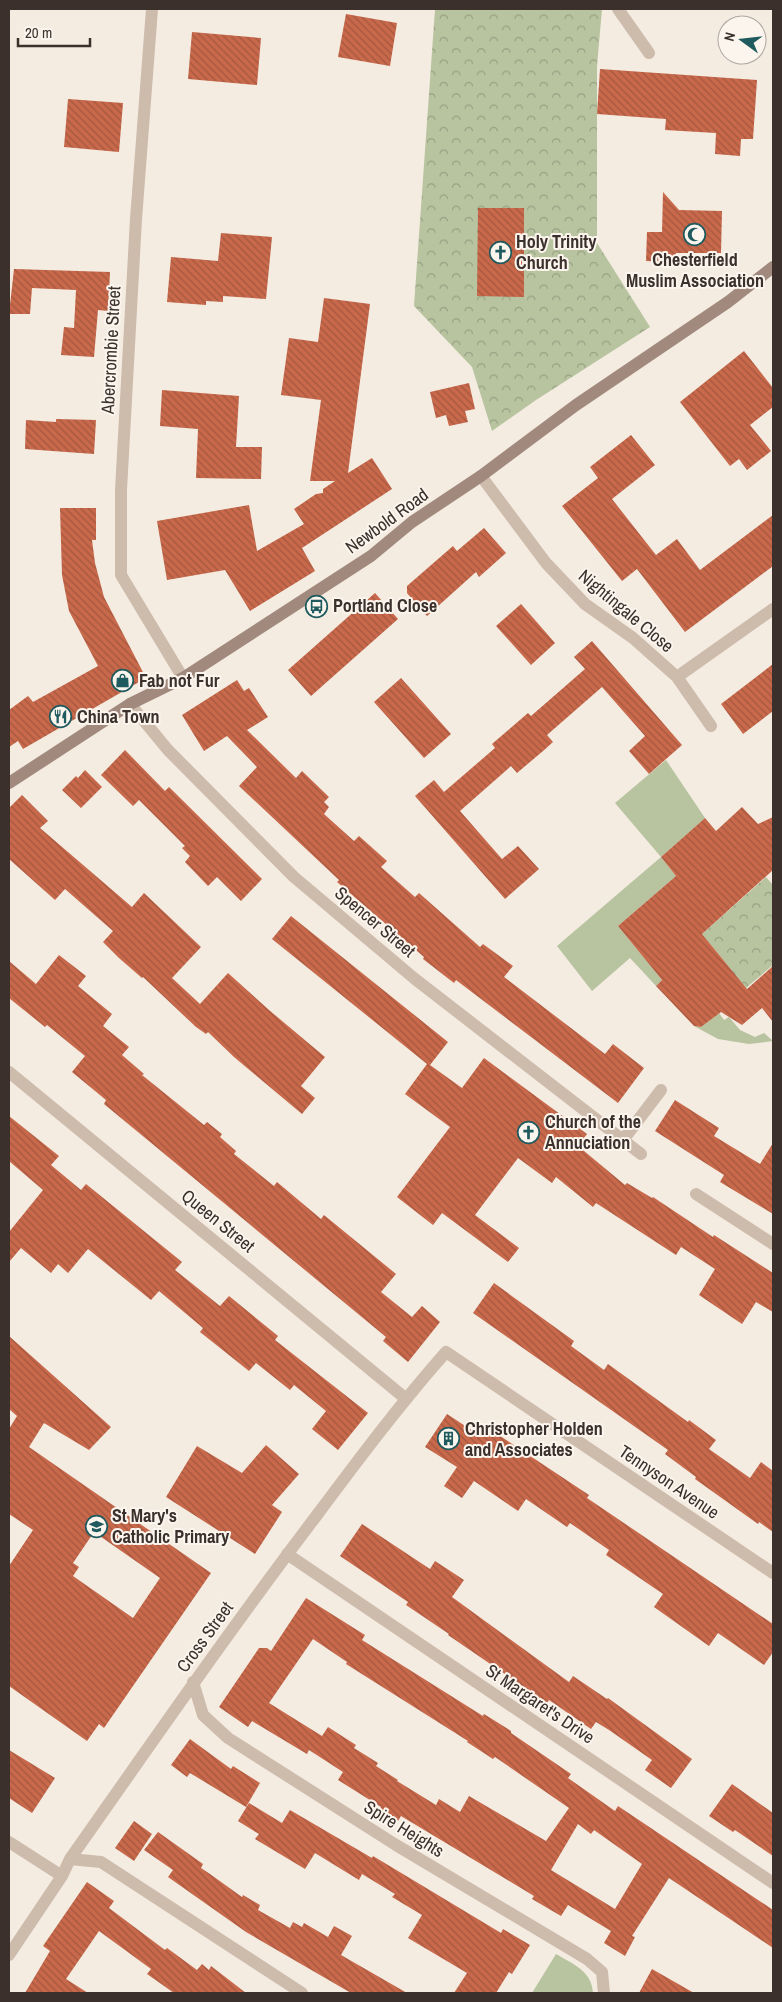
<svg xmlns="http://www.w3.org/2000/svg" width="782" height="2002" viewBox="0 0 782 2002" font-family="'Archivo Narrow',sans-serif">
  <defs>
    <pattern id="park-crowns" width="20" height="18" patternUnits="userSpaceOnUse" patternTransform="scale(1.25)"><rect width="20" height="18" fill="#b8c4a0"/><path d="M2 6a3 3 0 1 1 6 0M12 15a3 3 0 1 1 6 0" fill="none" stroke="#97a083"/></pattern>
    <pattern id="building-back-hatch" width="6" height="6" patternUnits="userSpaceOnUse" patternTransform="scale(1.25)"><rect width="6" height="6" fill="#c8694b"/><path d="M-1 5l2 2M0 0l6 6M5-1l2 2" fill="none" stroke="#a4573f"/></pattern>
  </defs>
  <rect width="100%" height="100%" fill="#f4ebe1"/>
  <path fill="#b8c4a0" d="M666 760 705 818 661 857 676 876 618 926 662 980 656 986 630 958 592 991 557 946 661 857 615 803Z
    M719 1013 724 1020 729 1017 740 1030 755 1037 764 1033 773 1041 749 1044 718 1039 694 1026 701 1027Z
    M556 1954C573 1964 592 1971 593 1993H532Z"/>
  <path fill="url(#park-crowns)" d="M435 9H602L597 66V243L650 327 536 400 492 431 472 367 414 306Z
    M766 877 773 885V965L746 988 702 934Z"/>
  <path fill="url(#building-back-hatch)" fill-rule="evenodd" d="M346 14 397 23 390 66 338 57Z
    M192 32 261 38 257 85 188 79Z
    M600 69 757 80 753 139H741L740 156 715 154 716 133 665 130 666 119 597 114Z
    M68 99 123 103 119 152 64 147Z
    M663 192 679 210 722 211 721 253H676V262L646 261 647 232H662Z
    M478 208H524V297L477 296Z
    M221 233 272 237 266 299 223 296V302L206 301V305L167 302 171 257 218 261Z
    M14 269 110 272 108 311 98 310 94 357 61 355 64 327 74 328 76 290 32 288 30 314H9Z
    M324 298 370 304 348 473 372 458 392 489 302 548 315 571 250 611 225 570 167 580 157 521 249 505 257 551 304 524 294 509 316 494 323 493V489L335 481H310L321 400 281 395 289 338 318 342Z
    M744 351 773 388V407L750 425 771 451 747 470 739 459 730 466 680 402Z
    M469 383 475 409 465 411 468 422 449 426 446 415 436 418 430 392Z
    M162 390 239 396 236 447H262L261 479 196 478 198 429 160 426Z
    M56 419 96 420 94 454 25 449 26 420 56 422Z
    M631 435 655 465 612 499 656 555 677 539 700 570 773 515V566L685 632 637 569 622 581 562 506 598 478 590 467Z
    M60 508H96V540H92L95 563 104 597 146 678 23 749 18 741 9 747V710L28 696 33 702 98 666 69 611 62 575Z
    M484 528 506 553 479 577 476 572 427 616 407 593V586L453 546 457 551Z
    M375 593 398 619 311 696 288 670Z
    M521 604 555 643 531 665 496 626Z
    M592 641 682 745 649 774 629 751 645 736 602 687 547 735 553 742 543 751 517 773 511 766 460 811 502 859 518 846 539 869 505 899 415 796 434 780 444 792 495 748 492 744 528 713 531 716 585 669 574 657Z
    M773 664V711L743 734 721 704Z
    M401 678 451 734 424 758 374 702Z
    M237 680 244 691 249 688 268 717 247 730 296 778 302 771 329 797 324 802 329 807 324 814 354 841 359 836 387 861 381 867 415 897 419 893 480 947 483 944 513 966 504 977 605 1054 613 1044 644 1068 618 1103 456 980 454 983 423 959 424 957 337 882 339 880 239 786 257 767 227 736 204 751 182 715Z
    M125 750 165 791 169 787 262 879 241 901 217 877 208 886 185 862 190 856 182 848 185 846 139 800 133 806 101 775Z
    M85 770 102 787 81 808 62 790 76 776 78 778Z
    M22 795 48 821 40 828 132 907 144 893 201 947 172 978 200 1004 228 973 269 1010 325 1057 301 1086 315 1098 302 1114 234 1057 208 1032 206 1034 196 1027 143 977 142 978 119 958 103 942 113 931 65 889 55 900 9 859V808Z
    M742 807 758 824 773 817V870L702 934 747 989 773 966V1022L762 1008 742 1025 721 1012 701 1027 694 1026 656 986 662 980 618 926 676 876 661 857 705 818 716 831Z
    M291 916 448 1042 430 1065 462 1088 484 1058 587 1134 578 1146 625 1185 627 1183 652 1198 653 1197 713 1237 714 1235 773 1273V1312L756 1302 742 1324 699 1295 715 1269 681 1247 676 1255 596 1203 593 1207 556 1177 552 1183 518 1158 475 1215 519 1248 508 1262 442 1213 433 1225 397 1197 450 1127 405 1094 427 1064 272 939Z
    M59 955 86 976 78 986 112 1014 103 1026 129 1047 122 1055 144 1074 142 1075 204 1125 207 1122 222 1134 220 1137 236 1151 234 1154 274 1186 277 1182 321 1219 324 1215 396 1274 381 1292 412 1317 422 1306 440 1322 408 1362 383 1341 386 1337 104 1104 106 1100 72 1072 85 1056 47 1025 45 1027 9 998V961L36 984Z
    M675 1100 719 1128 714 1136 760 1164 773 1143V1214L720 1182 724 1175 655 1131Z
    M9 1116 59 1156 51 1165 81 1190 86 1184 182 1262 175 1270 220 1306 229 1296 278 1336 275 1340 368 1413 338 1450 312 1429 326 1411 294 1385 290 1390 256 1363 249 1371 200 1332 203 1328 159 1291 151 1300 88 1249 68 1273 58 1264 51 1273 21 1248 9 1262V1232L43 1190 9 1161Z
    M494 1283 574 1341 571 1346 604 1370 608 1364 688 1422 689 1420 716 1440 709 1449 750 1478 761 1462 773 1471V1532L759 1522 758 1524 695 1479 696 1477 665 1454 668 1450 473 1313Z
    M9 1336 111 1427 89 1450 44 1423 29 1447 211 1573 104 1728 99 1724 87 1741 9 1686V1566L33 1530 9 1514V1429L17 1416 9 1409ZM94 1532 160 1578 133 1618 73 1576 79 1567 73 1563Z
    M447 1414 479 1435 485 1426 589 1495 587 1498 773 1624V1652L764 1665 718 1633 709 1646 654 1607 663 1594 606 1555 609 1550 570 1523 567 1527 526 1499 518 1511 474 1481 462 1498 444 1486 457 1467 425 1447Z
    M266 1445 299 1474 272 1505 282 1512 255 1554 166 1497 197 1446 242 1473Z
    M362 1524 430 1569 435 1561 464 1580 452 1597 569 1682 573 1676 607 1699 608 1698 692 1759 671 1788 645 1770 652 1760 609 1730 596 1722 591 1729 549 1700 547 1703 448 1635 449 1634 406 1605 408 1602 340 1556Z
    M306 1598 365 1635 362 1640 483 1716 484 1714 511 1731V1733L571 1774 568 1778 615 1811 618 1806 773 1910V1948L669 1878 632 1936 635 1937 625 1956 604 1943 611 1931 568 1905 561 1916 532 1899 534 1896 401 1816 398 1821 379 1810 381 1807 338 1780 343 1772 309 1750 307 1754 252 1721 248 1727 219 1707 259 1648H267L271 1651ZM313 1639 347 1662 346 1664 468 1741 467 1742 493 1759 495 1757 569 1808 546 1841 469 1796 460 1812 439 1799 436 1805 397 1781 398 1780 376 1766 378 1763 354 1748 356 1745 328 1727 322 1736 269 1703ZM578 1824 591 1834 594 1830 642 1864 615 1909 551 1870Z
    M190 1739 231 1769 233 1766 260 1783 246 1807 190 1773 187 1777 171 1765Z
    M9 1750 55 1778 32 1813 9 1798Z
    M732 1784 773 1813V1856L735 1830 733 1832 709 1816Z
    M249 1803 282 1823 290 1810 372 1858 373 1856 501 1933 503 1929 530 1945 512 1974 509 1972 496 1993H454L467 1973 408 1938 422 1915 392 1897 395 1894 362 1874 359 1880 315 1853 305 1869 255 1839 259 1834 238 1821Z
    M134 1821 152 1834 134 1861 115 1848Z
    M158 1832 203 1864 201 1868 210 1874 242 1897 243 1895 260 1905 258 1910 290 1928 293 1922 302 1927 304 1923 328 1937 334 1926 352 1936 341 1955 407 1993H351L246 1932 168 1877 173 1870 144 1850Z
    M87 1882 114 1901 109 1908 165 1950 167 1948 197 1970 202 1964 209 1970 211 1966 246 1993H174L147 1974 151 1969 99 1931 66 1979 88 1993H25L50 1951 43 1946Z
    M652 1969 694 1993H639Z"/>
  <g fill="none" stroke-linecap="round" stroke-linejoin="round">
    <path stroke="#cdbbac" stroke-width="12" d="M152 9 136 219 121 490V575L183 678
      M618 9 649 53
      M481 476 546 563 585 604 633 638 677 677 711 726
      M677 677 773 609
      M130 704 168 750 294 877 415 979 641 1154
      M9 1072 405 1398
      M623 1140 661 1090
      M696 1194 773 1244
      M287 1554 773 1883
      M193 1682 203 1715 228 1738 396 1845 587 1959 602 1972 604 1993
      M9 1842 62 1876
      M70 1859 101 1862 302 1993
      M9 1955 62 1876 70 1859C151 1744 231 1628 317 1515 358 1460 400 1404 446 1352L773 1573"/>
    <path stroke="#a18a7d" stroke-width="12" d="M9 783 130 704 183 678 371 556 412 522 481 476 576 405 728 302 773 267"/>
  </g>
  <defs>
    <symbol id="mosque-ring" viewBox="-11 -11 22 22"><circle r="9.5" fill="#fbf5ee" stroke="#1f5a5e" stroke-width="1.5"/><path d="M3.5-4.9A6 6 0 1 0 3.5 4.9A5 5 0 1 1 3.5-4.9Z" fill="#1f5a5e"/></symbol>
    <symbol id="church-ring" viewBox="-11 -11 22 22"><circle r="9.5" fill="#fbf5ee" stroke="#1f5a5e" stroke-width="1.5"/><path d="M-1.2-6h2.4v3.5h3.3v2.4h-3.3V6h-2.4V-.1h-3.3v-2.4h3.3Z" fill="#1f5a5e"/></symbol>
    <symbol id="bus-ring" viewBox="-11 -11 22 22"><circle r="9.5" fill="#fbf5ee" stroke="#1f5a5e" stroke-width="1.5"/><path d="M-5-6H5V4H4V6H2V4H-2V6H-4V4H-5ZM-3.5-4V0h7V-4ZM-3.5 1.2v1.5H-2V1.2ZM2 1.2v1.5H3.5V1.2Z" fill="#1f5a5e"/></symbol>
    <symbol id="shop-ring" viewBox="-11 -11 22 22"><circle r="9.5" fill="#fbf5ee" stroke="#1f5a5e" stroke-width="1.5"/><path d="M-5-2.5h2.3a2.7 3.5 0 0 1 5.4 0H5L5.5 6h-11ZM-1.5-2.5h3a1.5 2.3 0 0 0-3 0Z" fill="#1f5a5e"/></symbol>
    <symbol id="restaurant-ring" viewBox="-11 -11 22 22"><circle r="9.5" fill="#fbf5ee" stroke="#1f5a5e" stroke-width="1.5"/><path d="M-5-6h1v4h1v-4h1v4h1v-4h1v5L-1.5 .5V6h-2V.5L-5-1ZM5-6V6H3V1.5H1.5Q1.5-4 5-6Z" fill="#1f5a5e"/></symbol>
    <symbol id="building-ring" viewBox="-11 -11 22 22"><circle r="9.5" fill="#fbf5ee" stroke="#1f5a5e" stroke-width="1.5"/><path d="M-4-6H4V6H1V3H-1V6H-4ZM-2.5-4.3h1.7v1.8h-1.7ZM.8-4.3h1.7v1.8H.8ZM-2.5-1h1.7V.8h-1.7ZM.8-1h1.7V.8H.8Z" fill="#1f5a5e"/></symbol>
    <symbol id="school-ring" viewBox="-11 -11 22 22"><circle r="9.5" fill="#fbf5ee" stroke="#1f5a5e" stroke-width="1.5"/><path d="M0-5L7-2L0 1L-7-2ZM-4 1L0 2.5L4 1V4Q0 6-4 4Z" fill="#1f5a5e"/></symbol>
  </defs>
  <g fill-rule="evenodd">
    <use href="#mosque-ring" x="682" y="222" width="25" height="25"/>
    <use href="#church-ring" x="488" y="240" width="25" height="25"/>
    <use href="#bus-ring" x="304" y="594" width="25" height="25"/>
    <use href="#shop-ring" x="110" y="668" width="25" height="25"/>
    <use href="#restaurant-ring" x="48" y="704" width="25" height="25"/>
    <use href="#church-ring" x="516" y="1120" width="25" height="25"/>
    <use href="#building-ring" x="436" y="1426" width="25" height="25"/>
    <use href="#school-ring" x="84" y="1514" width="25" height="25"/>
  </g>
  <g text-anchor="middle" stroke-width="4" stroke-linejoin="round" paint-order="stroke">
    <g font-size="18" font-weight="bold" fill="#3b302b" stroke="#fbf5ee" text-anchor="start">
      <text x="516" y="248">Holy Trinity<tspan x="516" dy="21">Church</tspan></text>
      <text x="695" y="266" text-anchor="middle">Chesterfield<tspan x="695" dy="21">Muslim Association</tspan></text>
      <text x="333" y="612">Portland Close</text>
      <text x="139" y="687">Fab not Fur</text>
      <text x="77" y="723">China Town</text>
      <text x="545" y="1128">Church of the<tspan x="545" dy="21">Annuciation</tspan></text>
      <text x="465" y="1435">Christopher Holden<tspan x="465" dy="21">and Associates</tspan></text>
      <text x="112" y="1522">St Mary's<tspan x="112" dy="21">Catholic Primary</tspan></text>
    </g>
    <g font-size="18" fill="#3b302b" stroke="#fbf5ee">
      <text transform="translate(111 350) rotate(-87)" y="6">Abercrombie Street</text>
      <text transform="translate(387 521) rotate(-36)" y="6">Newbold Road</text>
      <text transform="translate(626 611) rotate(40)" y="6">Nightingale Close</text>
      <text transform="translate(375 922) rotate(40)" y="6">Spencer Street</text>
      <text transform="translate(218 1221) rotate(39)" y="6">Queen Street</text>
      <text transform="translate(669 1482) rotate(34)" y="6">Tennyson Avenue</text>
      <text transform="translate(205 1637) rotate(-54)" y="6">Cross Street</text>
      <text transform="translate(540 1704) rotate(34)" y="6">St Margaret's Drive</text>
      <text transform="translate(404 1829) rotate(32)" y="6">Spire Heights</text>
    </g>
  </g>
  <rect width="782" height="2002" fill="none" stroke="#3b302b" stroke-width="20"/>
  <g transform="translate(742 40) rotate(285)"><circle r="24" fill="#fbf5ee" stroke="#aea6a0"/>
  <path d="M0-4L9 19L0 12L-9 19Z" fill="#1f5a5e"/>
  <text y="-8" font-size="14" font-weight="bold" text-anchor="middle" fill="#3b302b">N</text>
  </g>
  <path d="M18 38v8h72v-8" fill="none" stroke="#3b302b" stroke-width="2.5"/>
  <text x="25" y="38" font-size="15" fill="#3b302b" stroke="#fbf5ee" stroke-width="4" paint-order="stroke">20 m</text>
</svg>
